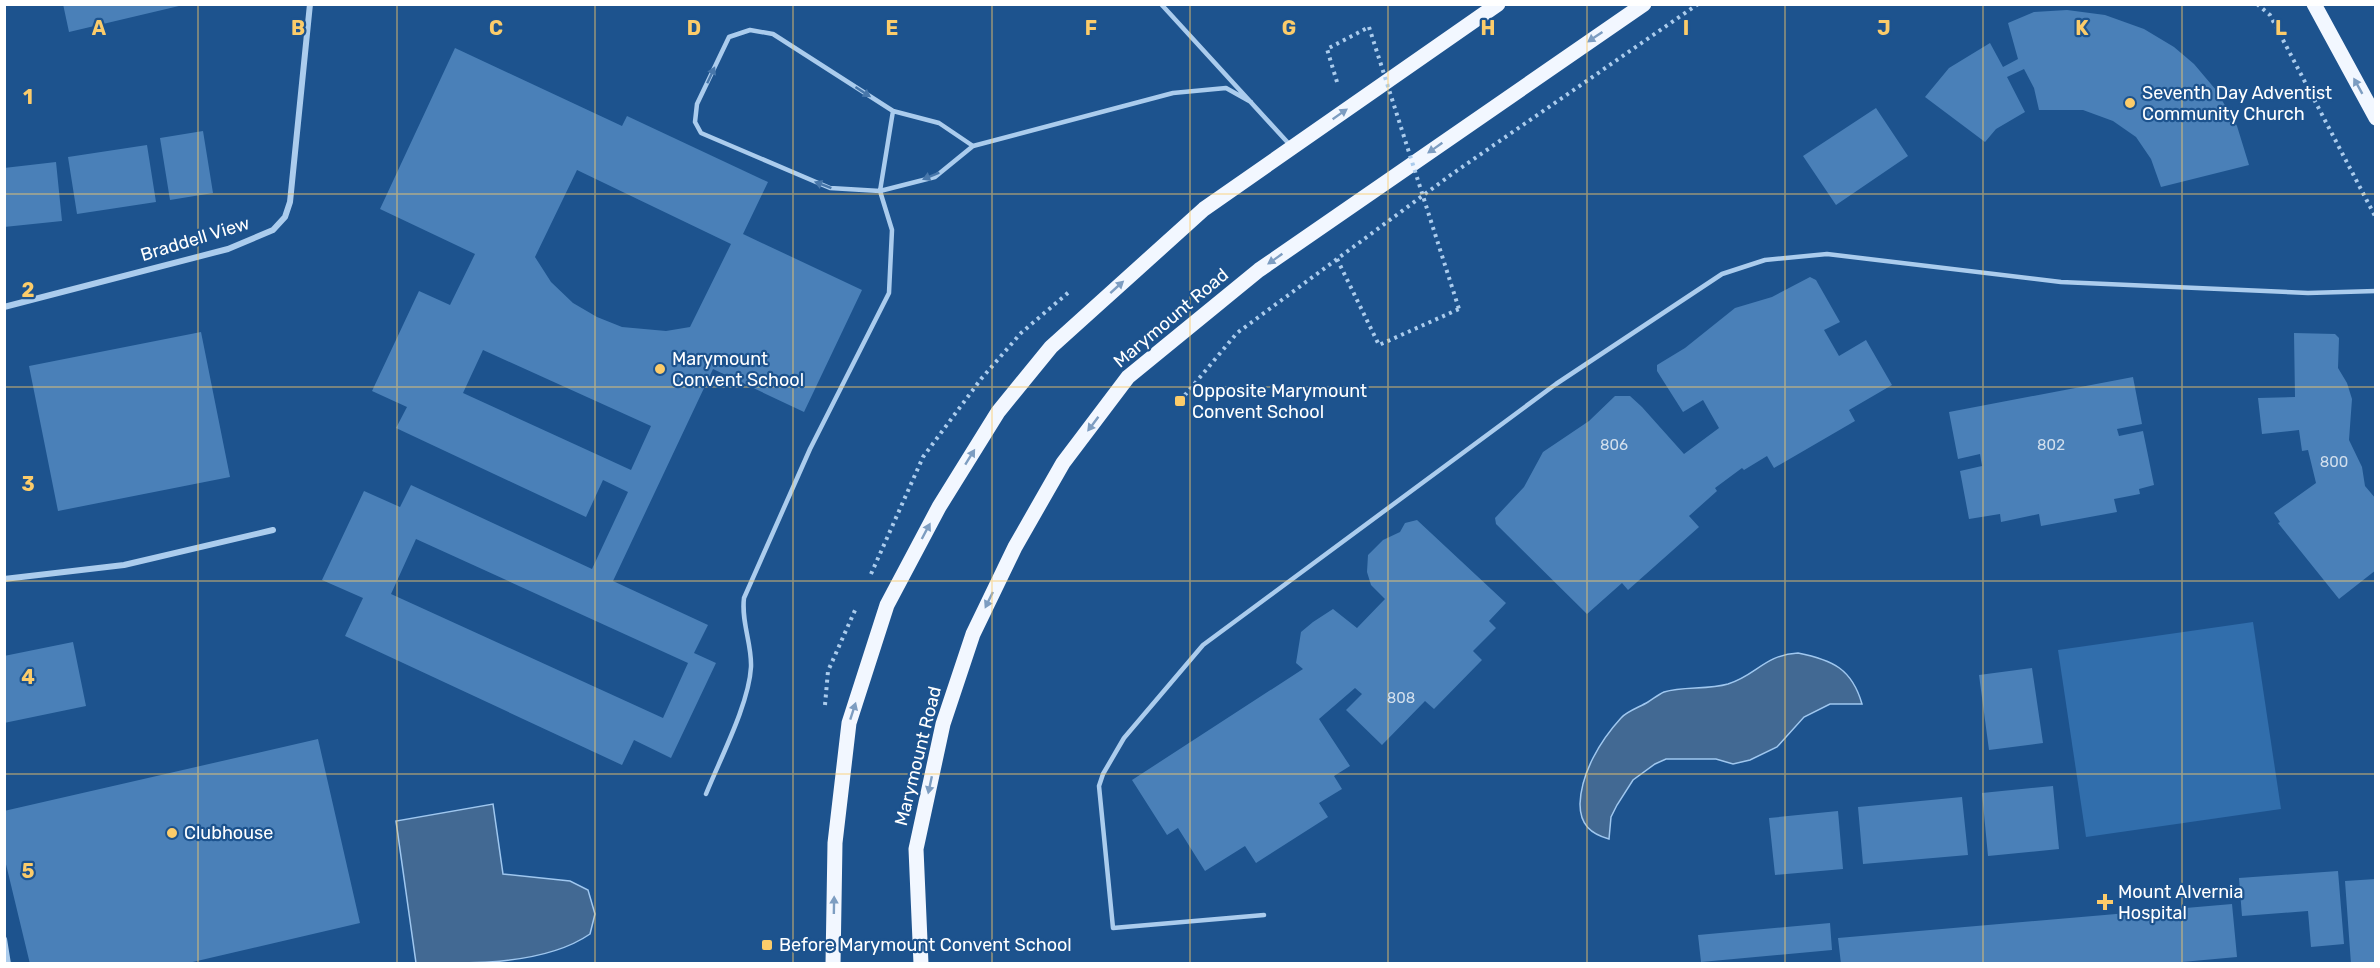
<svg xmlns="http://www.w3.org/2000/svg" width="2380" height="968" viewBox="0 0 2380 968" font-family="Rubik,sans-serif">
  <rect width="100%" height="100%" fill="#1d538e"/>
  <path fill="#316eac" d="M2253 622 2281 809 2086 837 2058 650Z"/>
  <path fill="#426993" stroke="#9fc7ef" stroke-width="1.5" d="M1798 653C1833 660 1852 669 1862 704H1830L1804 717 1777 747 1750 760 1733 764 1716 759H1666L1655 764 1633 780 1617 805 1611 817 1609 839C1591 834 1580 825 1580 804 1581 773 1600 741 1621 718 1627 711 1640 707 1648 702 1653 699 1659 694 1664 692 1683 686 1707 690 1728 684 1757 675 1764 655 1798 653Z
    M493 804 503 874 570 881 588 890 595 914 590 934C545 965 469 964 416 963L396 821Z"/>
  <path fill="#4a80b8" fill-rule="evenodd" d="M63 4H178L179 6 69 32Z
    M2067 10 2105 15 2144 29 2174 47 2194 64 2216 90 2237 126 2249 165 2161 187 2151 159 2136 137 2113 121 2083 110H2039L2034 88 2024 69 2007 77 2025 112 1996 129 1985 142 1925 97 1949 68 1990 43 2003 67 2018 59 2008 23 2034 12Z
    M455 48 622 126 627 116 768 182 743 234 862 290 804 412 713 369 613 581 708 625 694 653 716 663 671 758 634 740 622 765 345 636 363 598 322 580 364 491 400 507 411 485 592 569 628 492 603 480 586 517 396 428 407 407 372 391 419 291 450 305 475 254 380 209ZM577 170 731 244 690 327 666 331 622 327 597 317 573 303 551 282 535 257ZM483 350 651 426 631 470 463 393ZM416 539 688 663 663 718 391 594Z
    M1876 108 1908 156 1836 205 1803 156Z
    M203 131 213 193 170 200 160 138Z
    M147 145 156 202 77 214 68 157Z
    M56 162 62 221 4 227V168Z
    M1810 277 1816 280 1840 322 1824 330 1839 356 1866 340 1892 385 1849 410 1855 421 1774 468 1767 456 1744 470 1742 468 1715 488 1717 491 1689 516 1699 527 1628 590 1622 583 1587 614 1496 524 1495 518 1524 487 1543 452 1589 421 1615 396H1630L1642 407 1684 454 1719 428 1703 400 1683 412 1657 371V365L1685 348 1735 308 1772 297Z
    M201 332 230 477 58 511 29 366Z
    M2294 333 2335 334 2339 338 2338 368 2347 383 2352 399 2349 440 2362 467 2365 486 2376 499V570L2339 599 2278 523 2280 522 2274 513 2316 483 2308 450 2302 451 2299 430 2262 434 2258 398 2295 397Z
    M2133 377 2142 424 2117 429 2119 436 2143 431 2154 485 2139 489 2140 494 2114 499 2117 512 2041 526 2039 514 2001 522 2000 514 1969 519 1960 471 1982 466 1980 454 1958 459 1949 412Z
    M1417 520 1506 603 1489 621 1496 628 1473 651 1482 660 1434 709 1425 701 1382 745 1346 710 1362 694 1355 688 1319 719 1350 766 1334 776 1342 789 1319 803 1328 817 1256 863 1245 846 1205 871 1178 828 1167 835 1132 780 1303 669 1296 663 1301 632 1313 622 1333 609 1357 628 1385 599 1371 585 1367 572 1368 555 1383 540 1400 532 1405 523Z
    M73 642 86 706 4 723V656Z
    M2032 668 2043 743 1989 750 1979 675Z
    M318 739 360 923 184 964H30L4 856V811Z
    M2053 786 2059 849 1988 856 1982 793Z
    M1962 797 1968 855 1863 864 1858 807Z
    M1838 811 1843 869 1775 875 1769 818Z
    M2338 871 2344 944 2311 947 2308 911 2242 916 2239 878Z
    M2376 879V964H2351L2345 881Z
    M2232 904 2237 957 2160 964H1841L1838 938Z
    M1830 923 1832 950 1701 962 1698 935Z"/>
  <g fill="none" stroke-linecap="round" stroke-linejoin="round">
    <path stroke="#abcced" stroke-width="4" stroke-dasharray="3 4.5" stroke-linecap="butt" d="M2257 4 2270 15 2376 218
      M1337 82 1327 49 1369 27
      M1337 259 1379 345 1459 309
      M1180 401 1237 333 1452 174 1698 4
      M871 574 923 457 981 379 1021 333 1069 292
      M825 705 828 671 856 608"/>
    <path stroke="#abcced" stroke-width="4.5" d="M1161 4 1290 145
      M973 146 939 123 893 111 773 34 750 30 729 37 697 104 695 122 701 133 830 188 880 191 935 177 973 146 1173 93 1226 88 1251 102
      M706 794C720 759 749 704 751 667 752 644 741 622 744 598L810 449 889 293 892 230 880 191 893 111
      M1264 915 1113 928 1099 786 1103 774 1124 738 1203 645 1556 384 1722 274 1765 260 1827 254 2061 282 2308 293 2376 291"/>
    <path stroke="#abcced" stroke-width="6" d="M4 307 228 249 273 230 285 217 290 202 310 4
      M4 579 124 565 273 530
      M4 939 8 964"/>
    <path stroke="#f2f7ff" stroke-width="15" d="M2314 4 2376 118
      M833 964 835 843 849 723 887 605 939 507 998 412 1051 347 1204 209 1498 4
      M921 964 916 849 943 724 973 634 1015 547 1063 463 1128 377 1259 270 1644 4"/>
    <path stroke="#abcced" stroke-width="4" stroke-dasharray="3 4.5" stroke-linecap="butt" d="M1369 27 1459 309"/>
  </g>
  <defs><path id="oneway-solid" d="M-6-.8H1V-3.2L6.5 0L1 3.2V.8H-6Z" transform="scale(1.5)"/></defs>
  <g fill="#7d9dc1">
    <use href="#oneway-solid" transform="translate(1595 37) rotate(146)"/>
    <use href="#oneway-solid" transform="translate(2358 86) rotate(-119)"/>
    <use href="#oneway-solid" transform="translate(1340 114) rotate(-35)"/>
    <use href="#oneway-solid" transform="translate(1435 148) rotate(145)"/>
    <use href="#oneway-solid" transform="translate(1275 259) rotate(145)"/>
    <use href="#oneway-solid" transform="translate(1117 287) rotate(-42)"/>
    <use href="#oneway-solid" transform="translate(1093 424) rotate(127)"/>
    <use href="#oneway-solid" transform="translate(970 457) rotate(-58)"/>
    <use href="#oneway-solid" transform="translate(926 531) rotate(-62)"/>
    <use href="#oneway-solid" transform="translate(989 600) rotate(116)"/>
    <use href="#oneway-solid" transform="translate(853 711) rotate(-72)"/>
    <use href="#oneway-solid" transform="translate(930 785) rotate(102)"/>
    <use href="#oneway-solid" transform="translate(834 905) rotate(-89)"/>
  </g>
  <g fill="#4877aa">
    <use href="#oneway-solid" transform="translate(711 75) rotate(-65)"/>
    <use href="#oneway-solid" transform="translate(863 92) rotate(33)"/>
    <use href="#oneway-solid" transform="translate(931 176) rotate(158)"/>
    <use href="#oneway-solid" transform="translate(823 185) rotate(-159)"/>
  </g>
  <path fill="none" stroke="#fccc6a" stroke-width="1.5" stroke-opacity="0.55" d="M198 4V964M397 4V964M595 4V964M793 4V964M992 4V964M1190 4V964M1388 4V964M1587 4V964M1785 4V964M1983 4V964M2182 4V964M4 194H2376M4 387H2376M4 581H2376M4 774H2376"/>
  <g fill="#fccc6a" stroke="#1d538e" stroke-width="2">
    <circle cx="2130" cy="103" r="6"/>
    <circle cx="660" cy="369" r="6"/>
    <rect x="1174" y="395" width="12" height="12" rx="3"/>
    <circle cx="172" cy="833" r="6"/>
    <path d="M2102 893h6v6h6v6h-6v6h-6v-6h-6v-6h6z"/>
    <rect x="761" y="939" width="12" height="12" rx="3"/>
  </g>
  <g text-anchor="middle" stroke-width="4.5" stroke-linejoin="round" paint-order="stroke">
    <g font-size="15" fill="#d2dfed">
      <text x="1614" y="450">806</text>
      <text x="2051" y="450">802</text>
      <text x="2334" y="467">800</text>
      <text x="1401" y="703">808</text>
    </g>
    <g font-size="18" fill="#fff" stroke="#1d538e" text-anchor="start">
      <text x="2142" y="99">Seventh Day Adventist<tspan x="2142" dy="21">Community Church</tspan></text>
      <text x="672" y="365">Marymount<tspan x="672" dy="21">Convent School</tspan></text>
      <text x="1192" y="397">Opposite Marymount<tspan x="1192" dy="21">Convent School</tspan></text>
      <text x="184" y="839">Clubhouse</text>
      <text x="2118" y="898">Mount Alvernia<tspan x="2118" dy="21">Hospital</tspan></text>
      <text x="779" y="951">Before Marymount Convent School</text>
    </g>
    <g font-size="18" fill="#fff" stroke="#1d538e">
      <text transform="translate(195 239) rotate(-17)" y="6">Braddell View</text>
      <text transform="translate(1171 318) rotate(-40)" y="6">Marymount Road</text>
      <text transform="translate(918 756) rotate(-76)" y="6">Marymount Road</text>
    </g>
  </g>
  <g font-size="20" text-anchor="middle" font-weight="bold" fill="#fccc6a" stroke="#1d538e" stroke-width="4.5" stroke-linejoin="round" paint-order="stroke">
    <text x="99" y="35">A</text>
    <text x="298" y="35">B</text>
    <text x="496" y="35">C</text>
    <text x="694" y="35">D</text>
    <text x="892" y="35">E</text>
    <text x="1091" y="35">F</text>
    <text x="1289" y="35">G</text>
    <text x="1488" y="35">H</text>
    <text x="1686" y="35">I</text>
    <text x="1884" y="35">J</text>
    <text x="2082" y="35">K</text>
    <text x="2281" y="35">L</text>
    <text x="28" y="104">1</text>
    <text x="28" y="297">2</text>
    <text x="28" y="491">3</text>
    <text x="28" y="684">4</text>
    <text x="28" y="878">5</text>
  </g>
  <rect width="2380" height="968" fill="none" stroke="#ffffff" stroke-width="12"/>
</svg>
